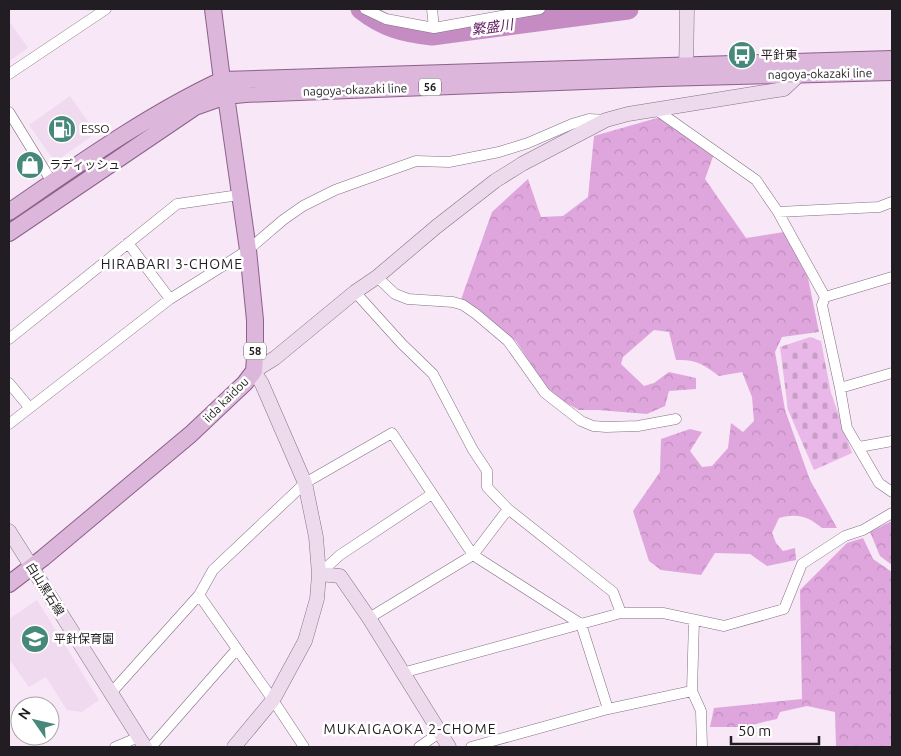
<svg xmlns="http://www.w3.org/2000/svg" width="901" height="756" viewBox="0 0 901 756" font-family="Ubuntu,'Noto Sans JP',sans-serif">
  <defs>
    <pattern id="forest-crowns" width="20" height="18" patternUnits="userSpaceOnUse" patternTransform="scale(1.25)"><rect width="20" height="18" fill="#dfa5dd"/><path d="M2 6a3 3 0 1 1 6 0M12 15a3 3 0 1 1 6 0" fill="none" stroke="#bf8ebd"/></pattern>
    <pattern id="cemetery-stones" width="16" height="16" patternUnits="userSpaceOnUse" patternTransform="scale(1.25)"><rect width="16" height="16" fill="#eab8e8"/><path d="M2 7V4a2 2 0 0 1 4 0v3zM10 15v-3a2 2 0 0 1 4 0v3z" fill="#c89ec7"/></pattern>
  </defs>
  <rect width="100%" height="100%" fill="#f7e7f7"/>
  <path fill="#f0daef" d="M9 21 28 48 9 61Z
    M70 96 96 133 55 162 29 125Z
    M37 600 99 700 82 712 67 710 46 677 29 687 9 659V619Z"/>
  <path fill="url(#forest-crowns)" d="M664 116 715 151 705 179 746 238 784 232 808 278 819 332 782 337 775 352 785 410 810 480 837 528H822C808 516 797 513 779 518L772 533 776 543 783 551 795 548 796 560 767 566 750 554 715 553 701 575 661 570 649 561 633 511 660 472 661 439 690 429 702 432 690 451 702 467 712 466 728 448 731 423 743 432 754 421 752 397 742 372 719 376C703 364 696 359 676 360L669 332 654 330 623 357 621 364 644 386 654 383 669 372 696 378V389L669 391 665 406 647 414 598 410H579L550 394 516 341 494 325 458 308 492 212 528 179 541 217 563 216 588 197 594 136Z
    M892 521V565L880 556 870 532Z
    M863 538 873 559 892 572V747H836L835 712 807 706 780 712 777 719 741 727H710L714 708 802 699 800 590 847 543Z"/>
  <path fill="url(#cemetery-stones)" d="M810 337 821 341 831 393 852 453 814 470 788 410 780 347Z"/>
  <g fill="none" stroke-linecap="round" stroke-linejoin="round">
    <path stroke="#c58cc4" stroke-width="21" d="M361 9C384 27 403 32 432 35L628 9"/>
    <defs>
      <path id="street" d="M365 9 386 19 434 28 540 9
        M432 9 434 28
        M9 74 106 9
        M655 109 756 180 778 212 879 207 892 202
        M9 112 52 182
        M778 212 825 297 822 305 840 388 847 428 879 483 892 492
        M128 243 170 299
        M377 277 395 294 408 299 453 302 463 305 476 314 508 341 545 393 581 421 593 426 606 427 638 426 676 419
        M355 292 402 344 433 374 473 450 487 471V487L508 509
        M825 297 892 277
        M9 339 177 204 239 195
        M9 383 29 407
        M840 388 892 373
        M9 424 170 299 248 250 283 220 303 206 335 190 416 161 449 162 499 152 528 143 572 124 589 119 606 120
        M859 447 892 441
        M319 574 340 555 432 494
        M199 595 273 700 304 747
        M369 618 473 555 581 624 608 709
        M694 620 692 691 701 711 702 747
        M402 673 621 613H663L724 626 784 609 802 564 845 536 863 530 892 513
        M111 693 199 595 213 570 305 483 392 433 473 555 508 509 613 592 621 613
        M115 747 139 737
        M151 747 237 649
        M419 747 439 733
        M471 747 608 709 692 691"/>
      <path id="secondary" d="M686 75 687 9
        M9 531 145 747
        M319 574 340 576 369 618 449 747
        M234 747 273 700 305 641 317 599 319 574 316 537 305 483 262 384 254 371 275 358 355 292 377 277 436 227 495 181 522 164 606 120 628 114 784 89 800 74"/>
      <path id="primary" d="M9 212C76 166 147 115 222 80L892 59
        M9 233 195 107 226 96 245 94 662 78 892 72
        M9 584 43 558 191 434 245 383 254 371 255 358V320L248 250 226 96 222 80 213 9"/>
    </defs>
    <use href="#street" stroke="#817280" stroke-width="11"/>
    <use href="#secondary" stroke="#817280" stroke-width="15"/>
    <use href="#primary" stroke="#8c618b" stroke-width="18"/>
    <use href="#street" stroke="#fff" stroke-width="10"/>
    <use href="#secondary" stroke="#eedaed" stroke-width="14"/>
    <use href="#primary" stroke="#dcb6db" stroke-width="16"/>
  </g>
  <defs>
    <symbol id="bus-disc" viewBox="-11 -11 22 22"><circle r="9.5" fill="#468879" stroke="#fff"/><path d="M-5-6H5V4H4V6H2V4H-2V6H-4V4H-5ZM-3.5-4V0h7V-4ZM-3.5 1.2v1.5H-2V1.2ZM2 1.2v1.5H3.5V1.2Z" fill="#fff"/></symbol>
    <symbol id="fuel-disc" viewBox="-11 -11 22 22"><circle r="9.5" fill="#468879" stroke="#fff"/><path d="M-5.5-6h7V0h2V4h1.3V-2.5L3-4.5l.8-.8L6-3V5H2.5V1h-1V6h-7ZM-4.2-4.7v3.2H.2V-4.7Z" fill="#fff"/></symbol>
    <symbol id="shop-disc" viewBox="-11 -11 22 22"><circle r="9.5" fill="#468879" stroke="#fff"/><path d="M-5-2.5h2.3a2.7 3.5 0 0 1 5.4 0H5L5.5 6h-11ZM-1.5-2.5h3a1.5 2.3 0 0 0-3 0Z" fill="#fff"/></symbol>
    <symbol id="school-disc" viewBox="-11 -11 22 22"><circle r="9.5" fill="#468879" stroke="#fff"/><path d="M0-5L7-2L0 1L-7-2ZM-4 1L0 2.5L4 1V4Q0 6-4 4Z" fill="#fff"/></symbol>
  </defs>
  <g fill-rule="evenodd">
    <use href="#bus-disc" x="726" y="39" width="32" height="32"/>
    <use href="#fuel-disc" x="46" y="113" width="32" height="32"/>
    <use href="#shop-disc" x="14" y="149" width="32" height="32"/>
    <use href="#school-disc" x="19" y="623" width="32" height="32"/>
  </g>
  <g text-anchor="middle" stroke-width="5" stroke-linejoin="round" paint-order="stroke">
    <g fill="#fff" stroke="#646164" stroke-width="1">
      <rect x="419" y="78.5" width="22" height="17" rx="4"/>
      <rect x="244" y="342.5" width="22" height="17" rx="4"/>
    </g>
    <g font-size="11" font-weight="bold" fill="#221d22">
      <text x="430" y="91">56</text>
      <text x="255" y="355">58</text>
    </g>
    <g font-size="12" fill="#221d22" stroke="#fff" text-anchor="start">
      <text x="761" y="59">平針東</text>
      <text x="81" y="133">ESSO</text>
      <text x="49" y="169">ラディッシュ</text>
      <text x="54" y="643">平針保育園</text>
    </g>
    <g font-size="12" fill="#221d22" stroke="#fff">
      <text transform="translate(820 74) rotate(-1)" y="4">nagoya-okazaki line</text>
      <text transform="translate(355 90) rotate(-2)" y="4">nagoya-okazaki line</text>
      <text transform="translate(226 400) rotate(-45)" y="4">iida kaidou</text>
      <text transform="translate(45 589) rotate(58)" y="4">白山黒石線</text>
    </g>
    <g font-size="14" font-style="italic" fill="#632064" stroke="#fff">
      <text transform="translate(492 27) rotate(-8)" y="5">繁盛川</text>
    </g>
    <g font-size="14" letter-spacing="1" fill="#221d22" stroke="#fff">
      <text x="172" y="269">HIRABARI 3-CHOME</text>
      <text x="410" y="734">MUKAIGAOKA 2-CHOME</text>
    </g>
  </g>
  <rect width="901" height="756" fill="none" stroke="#221d22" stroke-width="20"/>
  <g transform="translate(35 721) rotate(304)"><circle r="24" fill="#ffffff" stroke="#a7a5a7"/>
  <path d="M0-4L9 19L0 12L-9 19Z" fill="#468879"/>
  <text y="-8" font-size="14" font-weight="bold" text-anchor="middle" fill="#221d22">N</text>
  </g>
  <path d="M731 736v8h88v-8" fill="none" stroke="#221d22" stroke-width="2.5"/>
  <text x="738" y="736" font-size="15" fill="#221d22" stroke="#ffffff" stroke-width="4" paint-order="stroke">50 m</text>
</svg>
